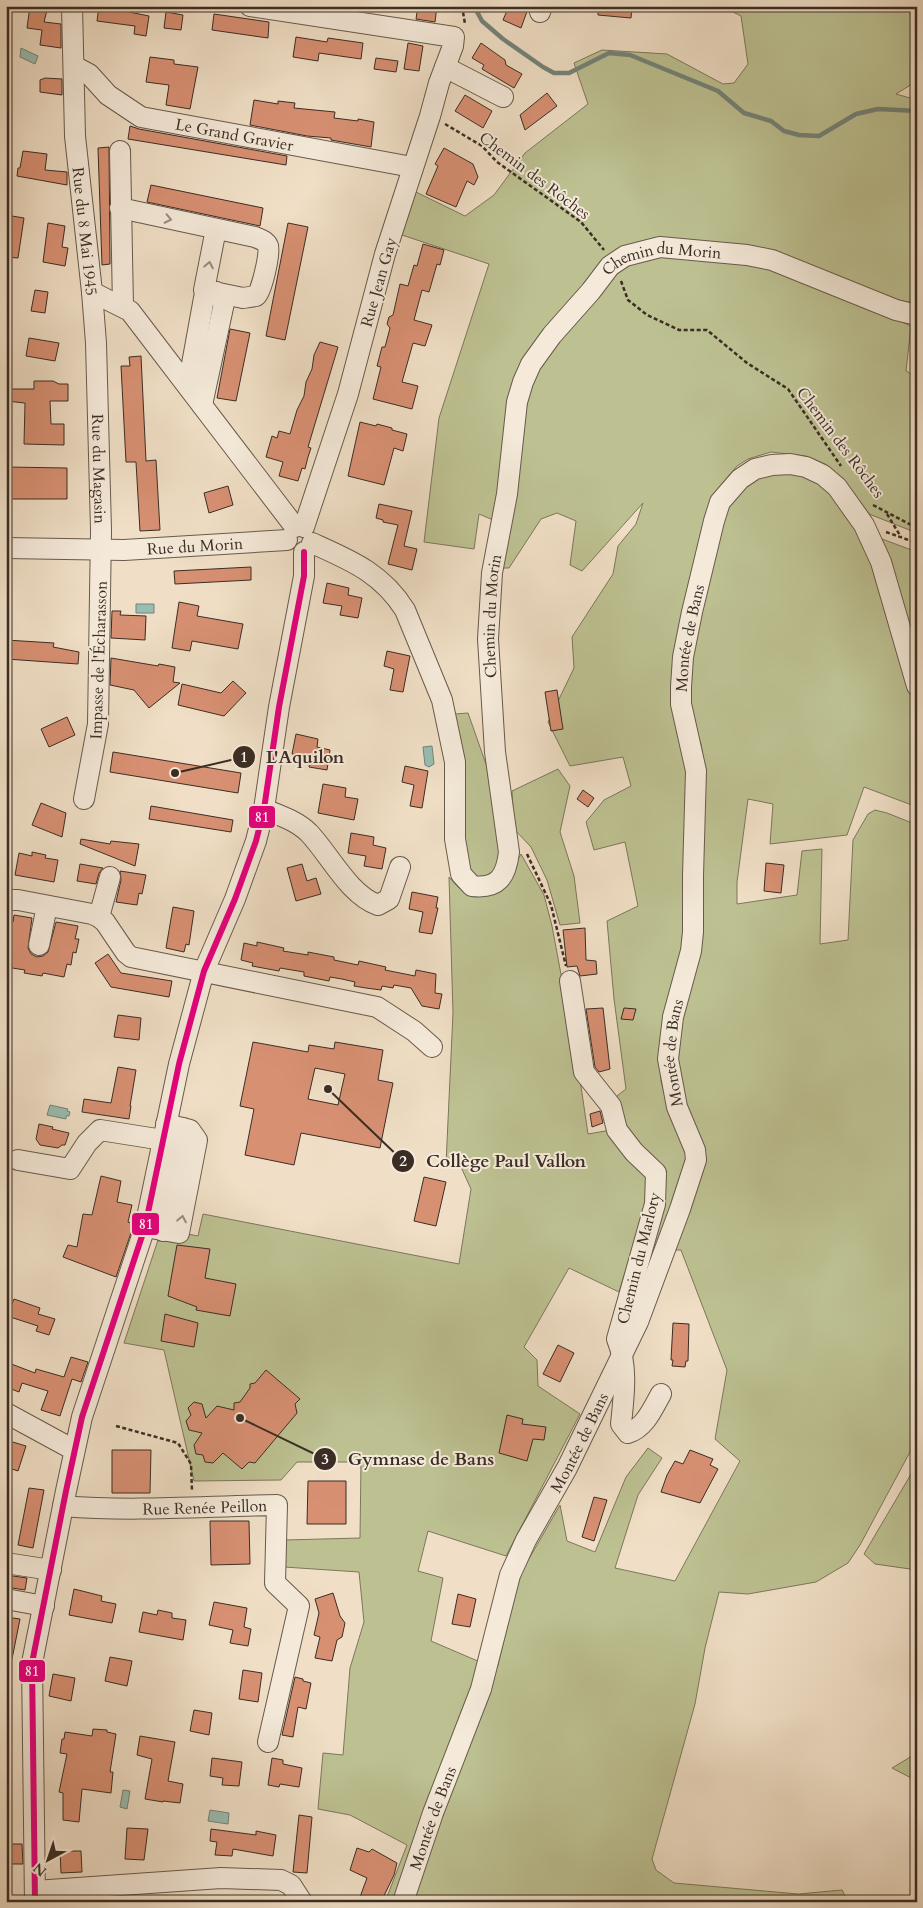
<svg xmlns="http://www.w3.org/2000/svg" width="923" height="1908" viewBox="0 0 923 1908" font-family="Cardo,serif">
  <rect width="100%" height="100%" fill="#f0dfc6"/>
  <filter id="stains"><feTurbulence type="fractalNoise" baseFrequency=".004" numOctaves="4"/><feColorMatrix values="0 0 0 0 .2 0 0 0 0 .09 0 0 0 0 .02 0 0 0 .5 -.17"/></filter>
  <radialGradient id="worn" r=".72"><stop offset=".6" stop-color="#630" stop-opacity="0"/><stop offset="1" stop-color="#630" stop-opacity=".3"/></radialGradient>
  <path fill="#bdc192" stroke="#7c775b" d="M721 6H917V81L896 94 917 100V303L894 300 872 309 911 326 906 371 917 377V533L869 514 843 481 825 464 806 456 771 452 748 459 737 466 720 486 711 505 674 669 689 761 686 932 661 1047V1081L667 1104 687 1156 639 1303 663 1187C649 1166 613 1119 617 1096L626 1089 614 999 607 921 638 906 625 842 594 850 586 822 604 800 631 786 623 757 570 766 548 722 574 668 572 637 613 574 618 546 636 524 643 503 582 571 570 565 576 521 557 513 541 519 509 568H500L507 526 479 514 474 549 424 542 439 418 489 264 402 235 416 192 465 216 494 195 525 153 588 104 574 63 602 50 667 54 723 84 734 83 748 64 741 16Z
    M796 471 825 485 845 509 875 570 917 713V807L864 787 847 835 770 844 773 804 748 799 737 882V904L797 895 802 851 822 849 820 944 848 940 853 840 868 814 875 810 887 813 917 825V1439L860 1545 848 1563 816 1582 748 1594 719 1592 705 1648 695 1704 652 1859 656 1870 674 1883 798 1894 842 1890 848 1902H409L438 1814 498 1665 519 1576 560 1505 567 1541 595 1552 626 1477 648 1448 662 1458 638 1495 615 1568 675 1581 740 1461 715 1439 727 1370 681 1250H672L700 1169 684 1115 674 1058 705 770 701 744 692 719 686 662 721 522 736 493 759 476Z
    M882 539 917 552V658Z
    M468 713 487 767 501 857 491 878C475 880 471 876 464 863L455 714Z
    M558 769 570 786 560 832 574 876 580 923 560 925 547 880 531 847 514 829 512 791Z
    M521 854 544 895 552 926 578 1066 588 1134 611 1130 646 1170 648 1198 619 1292 569 1268 524 1347 537 1360 538 1386 580 1414 506 1556 428 1531 418 1571 443 1578 431 1641 480 1662 464 1713 415 1836 396 1902H385L407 1845 350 1815 318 1809 323 1753 343 1755 350 1668 364 1622 359 1572 284 1567 285 1540 360 1538 361 1462H297L281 1480 194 1481 164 1350 124 1343 158 1240 180 1243 183 1233 198 1236 203 1214 459 1264 471 1189 461 1167 446 1164 453 1013 449 877 459 888 474 894 506 882Z
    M917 1464V1570L875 1564 864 1554Z
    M917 1753V1781L892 1768Z"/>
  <path fill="#9abdb3" stroke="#74837a" d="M21 48 38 56 35 64 20 57Z
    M136 604H154V613H136Z
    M432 746 434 764 429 767 425 765 423 747Z
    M50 1105 68 1109 67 1111 70 1112 69 1116H66V1119L47 1115Z
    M123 1790 130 1791 127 1809 120 1807Z
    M210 1810 229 1813 228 1824 208 1821Z"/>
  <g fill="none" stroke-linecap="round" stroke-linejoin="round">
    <path stroke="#74837a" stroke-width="4.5" d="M474 6 482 21 503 39 543 67 554 73H569L609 53 630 55 718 91 744 113 771 121 784 131 799 135 819 136 856 114 878 109 917 111"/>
  </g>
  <path fill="#d89073" stroke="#3b2d24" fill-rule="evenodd" d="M30 6H48L44 22 61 24V48L40 45 42 30 27 28Z
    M99 6 130 10 129 12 149 16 146 36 134 34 135 26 97 21Z
    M418 6H437L435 22 416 19Z
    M509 6H529L521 28 503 20Z
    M598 6H632L631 18 598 15Z
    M166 12 183 15 181 30 164 28Z
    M214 14 269 22 268 38 212 30Z
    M296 37 327 42 328 38 363 43 361 59 319 53 318 61 293 57Z
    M408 43 423 46 419 71 404 69Z
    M481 43 505 60 506 65 522 74 514 88 482 69 484 65 472 58Z
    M150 57 174 60V64L198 67 190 109 166 105 169 85 146 82Z
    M376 58 398 61 396 72 374 69Z
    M45 78 62 79V95L40 92V80Z
    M547 93 557 106 525 130 520 115Z
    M465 95 492 111 483 128 455 111Z
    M254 100 278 104V101L295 103 294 108 335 112 334 118 358 121V119L374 122 371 147 331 140V138L307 136 250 125Z
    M130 126 139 129 287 156 286 165 128 139Z
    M109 147 110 264 102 265 98 148Z
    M444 148 473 164 478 177 474 185 467 181 456 207 426 194 438 166 435 164Z
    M23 151 47 154 45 170 67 172V185L17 176 18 168H20Z
    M151 185 263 208 260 226 147 202Z
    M12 216 24 218 18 258 6 257Z
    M48 223 65 226 62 247 68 248 65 266 43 262Z
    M288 223 308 227 285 340 266 336Z
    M423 244 444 250 440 265 437 264 429 292 422 290 414 320 432 325 425 346 413 343 402 382 418 386 412 409 373 399 381 367 377 366 382 347H385L390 328 387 324 389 317 393 315 400 284 408 286 414 265 417 266Z
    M35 290 48 292 45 313 31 311Z
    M230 329 250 333 236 401 217 398Z
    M29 338 59 343 55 361 26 356Z
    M320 342 338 347 308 447 311 448 308 457 305 469 302 468 298 481 279 476 283 462 266 457 272 436 277 438 279 431 290 434 297 410 304 396 306 382 312 369 314 355Z
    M141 356 146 461 156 460 160 530 140 531 136 462H126L121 366H130L129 357Z
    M34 381H53L59 384H68V401H50L51 424H64V445L24 444 25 403 6 401V389H34Z
    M360 422 376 426 377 424 392 428V430L407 434 403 451 394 448 384 485 348 476Z
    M6 467 67 468V499H6Z
    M228 486 233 505 209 513 204 493Z
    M379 504 412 511 404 546 417 549 412 570 388 564 398 525 383 522V520L376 518Z
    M251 567V580L175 584 174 571Z
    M327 583 349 588 348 595 362 598 358 618 340 615 342 606 323 603Z
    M179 602 199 606 197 616 243 624 238 649 192 641 190 651 172 648Z
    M112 611H121L120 615 146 616 145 640 111 638Z
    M6 640 54 643 53 647 79 652 78 664 6 659Z
    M387 651 410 656 403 692 390 690 394 669 384 666Z
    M111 658 158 666 159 664 175 667 173 682 180 683 149 708 134 690 110 685Z
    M233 681 246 693 224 716 178 705 182 684 221 693Z
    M557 690 563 729 551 731 545 692Z
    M67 717 75 735 49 747 41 729Z
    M296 734 318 739 317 747 330 750 327 770 309 767 311 757 292 754Z
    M113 752 241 773 238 793 110 772Z
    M405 766 428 771 422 808 410 806 414 785 402 782Z
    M323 784 346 788 345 797 358 799 354 820 318 813Z
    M583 790 594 798 588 807 577 799Z
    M41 803 66 813 62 837 32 825Z
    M151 806 233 820 231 832 149 819Z
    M351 833 374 837 373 845 386 848 382 869 364 866 366 856 348 853Z
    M81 839 110 844 111 841 139 844 135 866 80 844Z
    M32 852 46 855 45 858 58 860 54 882 15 875 19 853 32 856Z
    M766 863 784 865 781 893 764 891Z
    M80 864 103 868 99 873 96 884 77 881Z
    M302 864 307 881 316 878 321 894 296 901 287 868Z
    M120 871 146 875 142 894 139 893 137 905 116 902 121 880Z
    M412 892 438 897 436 908H438L432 934 419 932 423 912 409 909Z
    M173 907 194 911 189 945 186 944 184 952 166 948Z
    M14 915 32 918 28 948 31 954 37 957 43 956 48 952 56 922 78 926 75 939H79L76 953 73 952 71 965 67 964 64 977 43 973 42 976 24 973 25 970 6 967V921L13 922Z
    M585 928 586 960 596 961 597 974 580 976 577 966 567 967 563 930Z
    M257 942 284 948 283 951 308 955V952L334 957V960L358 965 359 961 386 967 385 970 415 976 416 970 436 974 435 993 442 994 439 1009 422 1006 411 988 394 985 393 988 382 986 381 990 366 988 354 986 355 982 342 979 330 977 329 981 304 976V972L280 968 279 971 252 966 253 963 241 960 244 943 257 946Z
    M108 954 121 973 172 981 169 997 111 987 95 963Z
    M603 1008 610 1069 599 1072 595 1067 586 1009Z
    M624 1008 636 1009 633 1020 621 1019Z
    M118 1015 141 1018 139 1040 114 1037Z
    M253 1042 308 1052 309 1045 334 1049 335 1042 383 1050 378 1080 393 1083 380 1148 301 1133 294 1165 245 1155 254 1109 240 1106ZM315 1068 345 1074 338 1105 308 1099Z
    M118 1067 136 1070 130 1106H131L129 1119 82 1112 84 1099 111 1103Z
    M600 1111 603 1123 592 1127 590 1114Z
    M39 1124 53 1127 52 1129 69 1133 65 1145H62L58 1148 40 1145 36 1139Z
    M101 1176 121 1181 117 1202 132 1205 128 1222 134 1224 116 1277 63 1257 68 1245 77 1247 83 1214 92 1215Z
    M424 1177 446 1182 436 1226 414 1221Z
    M177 1245 210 1249 205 1278 236 1284 230 1316 196 1310 197 1307 168 1296Z
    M14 1299 40 1308 38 1314 55 1319 49 1335 36 1331 38 1326 7 1316Z
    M165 1314 198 1323 194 1347 161 1341Z
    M673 1323 689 1324 688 1361H686L685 1367 672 1366 673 1360H671Z
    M558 1345 574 1353 560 1382 543 1374Z
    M71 1357 88 1362 81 1382 72 1379 60 1416 41 1410 48 1391 22 1383 19 1392 6 1387V1362L35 1373 36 1369 64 1377Z
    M266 1370 300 1399 295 1404 297 1413 255 1463 249 1462 242 1469 223 1453 213 1463 205 1462 203 1455 196 1454 194 1445 202 1433 189 1430 186 1421 191 1415 188 1408 194 1402 202 1404 206 1418 217 1406 234 1410V1403L240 1402 250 1388V1384L255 1383Z
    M507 1415 523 1419 522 1424 546 1427 544 1440 533 1439 527 1461 499 1453Z
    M6 1440 26 1446 18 1471 6 1467Z
    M112 1450H151L150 1493H112Z
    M690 1450 713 1459 710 1465 718 1469 700 1503 661 1492 667 1475 675 1461 683 1464Z
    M308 1481H346V1524H307Z
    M29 1488 44 1490 33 1548 18 1545Z
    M594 1497 607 1500 594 1541 582 1537Z
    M210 1521H249L250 1564 211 1565Z
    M6 1575 27 1578 25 1590 6 1587Z
    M74 1589 102 1596 101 1601 116 1604 112 1623 69 1615Z
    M333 1593 340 1616 345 1623 342 1637 337 1640 332 1661 315 1658 320 1637 314 1635 319 1613 315 1599Z
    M458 1594 476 1599 470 1627 452 1624Z
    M214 1602 247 1608 244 1627 251 1629 248 1646 230 1643 233 1630 209 1625Z
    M158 1610 172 1613V1618L186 1620 183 1640 139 1632 143 1612 157 1615Z
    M6 1617 20 1619 12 1659H6Z
    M110 1657 132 1661 127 1686 105 1681Z
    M243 1670 262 1673 258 1702 239 1699Z
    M53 1674 75 1678 71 1701 49 1696Z
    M295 1677 303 1679V1681L311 1683 306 1709 298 1707 293 1737 282 1735Z
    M194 1710 212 1713 209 1735 190 1731Z
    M93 1729 107 1730V1732L116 1734 110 1772H113L111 1793 82 1789 79 1822 63 1820V1793L59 1792 67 1754 60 1753 62 1739H64L65 1732 92 1736Z
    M140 1736 175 1742 168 1781 183 1784 180 1803 163 1801V1802L145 1799 152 1759 137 1755Z
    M212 1758 242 1762 239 1786 222 1785 223 1778 210 1776Z
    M272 1758 283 1760V1764L302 1768 299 1787 280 1784 279 1787 268 1785Z
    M299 1815 312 1817 307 1873 293 1872Z
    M127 1828 148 1829 144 1860 125 1859Z
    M211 1829 256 1835V1831L276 1835 273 1856 233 1849 232 1856 215 1855 217 1842 210 1841Z
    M8 1844H22L23 1864H6Z
    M357 1848 369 1852 372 1849 397 1863 394 1875 381 1902H371L360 1897 367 1878 350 1870Z
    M60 1851H81L82 1872 61 1873Z"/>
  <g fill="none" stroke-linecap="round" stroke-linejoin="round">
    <defs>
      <g id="minor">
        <path id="s1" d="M72 6 75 136 92 292 96 343 101 530 98 724 84 799"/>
        <path d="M250 6 454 37 453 46 439 83 430 116 385 254 348 394 304 527"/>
        <path d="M540 12 542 6"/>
        <path id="s2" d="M74 66 89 74 108 95 141 117 412 167"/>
        <path d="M445 67 503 97"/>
        <path d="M120 151 123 306"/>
        <path d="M120 208 255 237C260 239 266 241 268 246 270 255 262 290 256 296L243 298 204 290 216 229"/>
        <path d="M92 292 130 311 295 527"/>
        <path d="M188 386 204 298 216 292"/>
        <path d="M202 405 224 303 216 292"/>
        <path id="s3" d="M312 543C350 560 382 573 405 610L442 700 455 762V839L461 874 472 886C498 889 506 877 509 852L495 752 488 639 492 573 507 494 517 402 523 382 531 364 552 335 591 291 610 266 625 256 660 247 747 255 772 260 896 310 917 315"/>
        <path id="s4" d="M6 548 124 550 287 540"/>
        <path d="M264 809C279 815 297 821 309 833 330 855 349 895 378 905L389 899 400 867"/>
        <path d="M6 900H18L92 914 99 917 105 922 126 953 131 957 377 1007 414 1031 432 1047"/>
        <path d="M99 917 110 877"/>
        <path d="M39 945 47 906"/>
        <path d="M570 981 584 1072 611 1106 617 1130 634 1152 656 1173 655 1204 617 1339C628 1366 624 1395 621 1424L628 1433C645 1428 653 1408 661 1394"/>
        <path d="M18 1160 70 1169 87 1143 100 1130 163 1140"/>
        <path d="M145 1227 179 1233 197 1140 190 1130 166 1124"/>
        <path d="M163 1231 183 1128"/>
        <path d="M6 1413 74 1450"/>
        <path id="s5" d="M63 1506C135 1512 205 1506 277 1505L275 1583 299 1606 268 1742"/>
        <path d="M6 1563 51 1570"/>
        <path d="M6 1599 44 1606"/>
        <path d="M35 1891 221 1878 281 1880 291 1885 302 1902"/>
        <path d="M35 1902 32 1663 66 1491 82 1417 145 1227 179 1064 204 971 235 899 256 841 264 809 279 707 304 576V552"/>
        <path id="s6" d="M403 1902 433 1813 481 1689 510 1575 526 1540 567 1468 638 1322 680 1209 696 1160 695 1150 677 1107 668 1059 673 1017 691 951 693 932V875L696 771 681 704V687L683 657 692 612 714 521 720 502 740 479 755 469 772 465 790 464 806 467 823 475 837 487 864 525 881 562 917 686"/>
      </g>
    </defs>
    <use href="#minor" stroke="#685a4c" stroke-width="22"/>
    <path stroke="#3b2d24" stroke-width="2.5" stroke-dasharray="4 2.5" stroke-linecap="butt" d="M462 6 465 24
      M445 124 482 146 497 162 581 222 604 250
      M621 281 628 300 647 315 679 330H707L747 363 788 389 841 466
      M873 505 917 528
      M887 514 901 537
      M886 532 917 543
      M527 854 551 905 566 966
      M116 1426 178 1443 191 1464 192 1491"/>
    <use href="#minor" stroke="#f5eada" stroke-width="20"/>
    <defs>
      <path id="bus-1" d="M35 1902 32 1663 66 1491 82 1417 145 1227 179 1064 204 971 235 899 256 841 264 809 279 707 304 576V552"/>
    </defs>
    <use href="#bus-1" stroke="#f5eada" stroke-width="10"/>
    <use href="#bus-1" stroke="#e5007d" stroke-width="6"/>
  </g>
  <defs><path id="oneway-chevron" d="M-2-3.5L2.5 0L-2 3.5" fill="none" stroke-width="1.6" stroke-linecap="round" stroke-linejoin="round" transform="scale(1.25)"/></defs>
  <g stroke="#988c7f">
    <use href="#oneway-chevron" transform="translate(168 219) rotate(12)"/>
    <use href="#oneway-chevron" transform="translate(209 265) rotate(-79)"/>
    <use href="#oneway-chevron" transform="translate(182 1219) rotate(-79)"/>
  </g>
  <g text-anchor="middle" stroke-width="4" stroke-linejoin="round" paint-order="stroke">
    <g font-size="16" fill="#3b2d24" stroke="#f5eada">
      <text dy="6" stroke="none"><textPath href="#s2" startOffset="180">Le Grand Gravier</textPath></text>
      <text transform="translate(535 175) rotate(37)" y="6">Chemin des Rôches</text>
      <text dy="6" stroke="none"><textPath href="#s1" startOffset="226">Rue du 8 Mai 1945</textPath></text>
      <text dy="6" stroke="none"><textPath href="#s3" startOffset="1138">Chemin du Morin</textPath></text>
      <text transform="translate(378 282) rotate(-74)" y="6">Rue Jean Gay</text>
      <text transform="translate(841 442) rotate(53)" y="6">Chemin des Rôches</text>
      <text dy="6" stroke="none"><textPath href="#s1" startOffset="464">Rue du Magasin</textPath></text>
      <text dy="6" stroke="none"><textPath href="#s4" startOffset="189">Rue du Morin</textPath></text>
      <text dy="6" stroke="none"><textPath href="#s3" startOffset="702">Chemin du Morin</textPath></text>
      <text dy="6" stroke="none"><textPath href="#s6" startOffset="1332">Montée de Bans</textPath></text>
      <text transform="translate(98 660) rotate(-88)" y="6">Impasse de l'Écharasson</text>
      <text dy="6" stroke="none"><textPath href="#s6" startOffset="912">Montée de Bans</textPath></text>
      <text transform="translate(638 1258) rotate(-76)" y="6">Chemin du Marloty</text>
      <text dy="6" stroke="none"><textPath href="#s6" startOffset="494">Montée de Bans</textPath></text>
      <text dy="6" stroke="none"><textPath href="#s5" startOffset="142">Rue Renée Peillon</textPath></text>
      <text dy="6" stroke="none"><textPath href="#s6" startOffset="89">Montée de Bans</textPath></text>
    </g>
  </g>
  <path fill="none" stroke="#3b2d24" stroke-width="2" d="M175 773L244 757M328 1089L403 1161M240 1418L325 1459"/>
  <g fill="#3b2d24" stroke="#f5eada" stroke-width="2">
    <circle cx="175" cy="773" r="5"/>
    <circle cx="328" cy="1089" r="5"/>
    <circle cx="240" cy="1418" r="5"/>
    <circle cx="244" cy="757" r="12"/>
    <circle cx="403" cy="1161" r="12"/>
    <circle cx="325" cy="1459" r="12"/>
  </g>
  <g font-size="15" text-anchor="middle" font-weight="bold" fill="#fff">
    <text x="244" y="762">1</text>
    <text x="403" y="1166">2</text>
    <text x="325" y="1464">3</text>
  </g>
  <g font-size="18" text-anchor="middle" font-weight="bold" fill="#3b2d24" stroke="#f5eada" stroke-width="4" stroke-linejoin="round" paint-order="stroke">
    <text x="305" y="763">L'Aquilon</text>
    <text x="506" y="1167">Collège Paul Vallon</text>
    <text x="421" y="1465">Gymnase de Bans</text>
  </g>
  <g stroke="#f5eada" stroke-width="2">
    <rect x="248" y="805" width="28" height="24" rx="5" fill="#e5007d"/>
    <rect x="131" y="1212" width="29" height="24" rx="5" fill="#e5007d"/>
    <rect x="18" y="1659" width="28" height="24" rx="5" fill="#e5007d"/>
  </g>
  <g font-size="14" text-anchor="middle" font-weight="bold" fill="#fff">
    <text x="262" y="822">81</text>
    <text x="146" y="1229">81</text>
    <text x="32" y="1676">81</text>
  </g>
  <rect width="923" height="1908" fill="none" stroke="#f0dfc6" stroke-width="25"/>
  <rect x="8" y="8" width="908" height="1893" fill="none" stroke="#3b2d24" stroke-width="2.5"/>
  <rect x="12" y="12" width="898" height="1883" fill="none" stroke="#3b2d24"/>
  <g transform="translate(48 1860) rotate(220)" stroke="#f5eada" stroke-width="4" paint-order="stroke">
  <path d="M0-4L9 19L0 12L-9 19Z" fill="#3b2d24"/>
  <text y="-8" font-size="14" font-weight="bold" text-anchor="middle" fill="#3b2d24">N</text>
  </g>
  <rect width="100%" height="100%" filter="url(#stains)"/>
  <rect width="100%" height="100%" fill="url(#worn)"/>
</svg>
